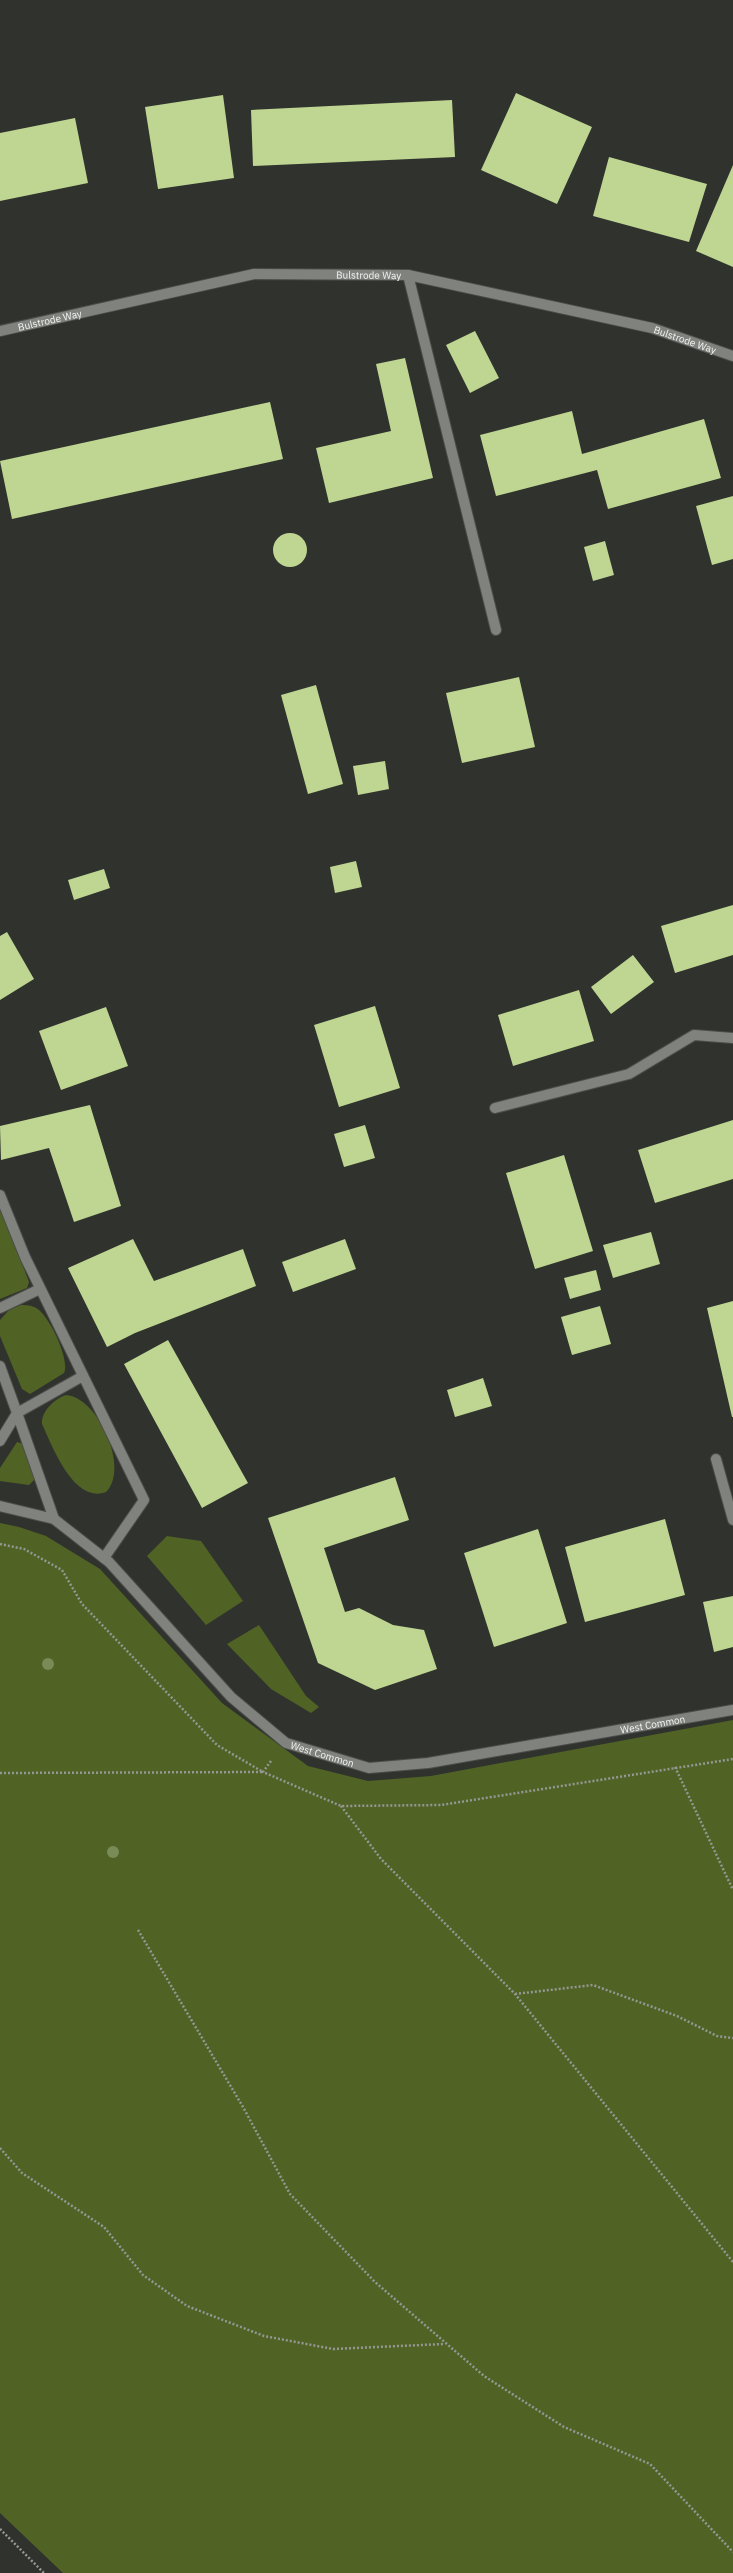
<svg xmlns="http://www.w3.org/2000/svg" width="733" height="2573" viewBox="0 0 733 2573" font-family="'IBM Plex Sans',sans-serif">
  <rect width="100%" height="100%" fill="#30322e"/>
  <path fill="#506325" d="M0 1206 29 1282 27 1288 0 1299Z
    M21 1305C28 1305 35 1306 39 1310 51 1320 70 1360 64 1373L30 1394 22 1389 0 1336V1320L9 1310Z
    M66 1395C98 1397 130 1468 106 1492 74 1504 53 1448 42 1424 41 1412 54 1399 66 1395Z
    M17 1442 24 1444 36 1478 29 1485 0 1481V1468Z
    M0 1523 19 1527 46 1536 100 1569 222 1703 308 1766 368 1781 431 1776 733 1720V2573H63L0 2513Z
    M167 1536 201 1541 243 1601 206 1625 147 1556Z
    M259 1625 306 1696 319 1707 311 1713 271 1689 227 1644Z"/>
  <path fill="#bed691" d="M516 93 592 127 557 204 481 170Z
    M223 95 234 178 158 189 145 107Z
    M452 100 455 157 253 166 251 110Z
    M75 118 88 183 0 201V133Z
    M609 157 707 184 689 242 593 216Z
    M733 165V267L696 251Z
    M475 331 499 378 470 393 446 345Z
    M405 358 433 478 329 503 316 448 391 431 376 364Z
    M270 402 283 459 12 519 0 461Z
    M572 411 582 454 704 419 721 478 608 509 597 470 496 496 480 435Z
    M733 496V559L712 565 696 506Z
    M273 550a17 17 0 1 1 34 0a17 17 0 1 1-34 0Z
    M605 541 614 575 593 581 584 547Z
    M519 677 535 747 462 763 446 693Z
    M316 685 343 784 308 794 281 695Z
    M385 761 389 789 358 795 353 766Z
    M356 861 362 887 335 893 330 867Z
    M104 869 110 888 74 900 68 880Z
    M733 905V955L675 973 661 926Z
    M7 932 34 979 0 1000V936Z
    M633 955 654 982 611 1014 591 987Z
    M579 990 594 1041 513 1066 498 1015Z
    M375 1006 400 1088 339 1107 314 1025Z
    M106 1007 128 1066 61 1090 39 1031Z
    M90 1105 121 1206 74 1222 49 1148 1 1160 0 1126Z
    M733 1120V1179L655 1203 638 1150Z
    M365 1125 375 1158 344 1167 334 1134Z
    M564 1155 593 1251 535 1269 506 1173Z
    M651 1232 660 1264 613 1278 603 1245Z
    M133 1239 154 1281 243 1249 256 1286 135 1333 107 1347 68 1268Z
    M345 1239 356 1269 293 1292 282 1262Z
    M596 1270 601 1290 570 1299 564 1278Z
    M733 1301V1417H732L707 1308Z
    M600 1306 611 1344 572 1355 561 1317Z
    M168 1340 248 1483 202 1508 124 1364Z
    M483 1378 492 1406 455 1417 447 1390Z
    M395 1477 409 1520 324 1548 345 1612 359 1608 393 1625 424 1630 437 1669 375 1690 318 1663 268 1518Z
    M665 1519 685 1595 585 1622 565 1547Z
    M538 1529 567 1623 494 1647 464 1553Z
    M733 1596V1647L714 1652 703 1602Z"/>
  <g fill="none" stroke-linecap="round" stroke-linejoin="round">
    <defs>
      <g id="minor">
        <path d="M408 275 496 630"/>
        <path id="s1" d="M0 331 254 274 408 275 652 328 733 356"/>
        <path d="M495 1108 629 1074 694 1035 733 1038"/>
        <path d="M0 1195 25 1257 144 1500 104 1558"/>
        <path d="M0 1308 40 1289"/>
        <path d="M0 1366 17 1413 0 1441"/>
        <path d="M716 1459 733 1520"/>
        <path id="s2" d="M0 1506 54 1519 109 1562 231 1697 286 1743 369 1768 428 1763 733 1710"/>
        <path d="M54 1519 17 1413 83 1376"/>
      </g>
    </defs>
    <use href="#minor" stroke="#4c4d4b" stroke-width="12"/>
    <path stroke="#959794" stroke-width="2.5" stroke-dasharray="2 2" stroke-linecap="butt" d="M0 1544 24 1549 62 1570 82 1604 217 1745 263 1772
      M271 1761 263 1772 341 1806 441 1805 733 1759
      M675 1767 733 1890
      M0 1773 263 1772
      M341 1806 381 1859 515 1994 733 2262
      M138 1930 243 2107 290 2194 375 2282 484 2376 564 2427 650 2464 733 2552
      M515 1994 593 1985 677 2016 717 2036 733 2038
      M0 2148 22 2173 104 2227 143 2275 187 2306 264 2336 333 2349 444 2344
      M0 2529 44 2573"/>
    <use href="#minor" stroke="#80827e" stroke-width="10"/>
  </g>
  <g fill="#798b56">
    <circle cx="48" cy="1664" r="6"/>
    <circle cx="113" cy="1852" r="6"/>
  </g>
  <g text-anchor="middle" stroke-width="4" stroke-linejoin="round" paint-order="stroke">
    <g font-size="10" fill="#f2f3f1" stroke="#262824">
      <text dy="4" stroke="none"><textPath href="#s1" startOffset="375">Bulstrode Way</textPath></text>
      <text dy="4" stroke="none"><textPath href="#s1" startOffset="51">Bulstrode Way</textPath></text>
      <text dy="4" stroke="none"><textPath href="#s1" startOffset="699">Bulstrode Way</textPath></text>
      <text dy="4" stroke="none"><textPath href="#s2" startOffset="753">West Common</textPath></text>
      <text dy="4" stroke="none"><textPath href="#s2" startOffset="417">West Common</textPath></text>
    </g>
  </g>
</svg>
